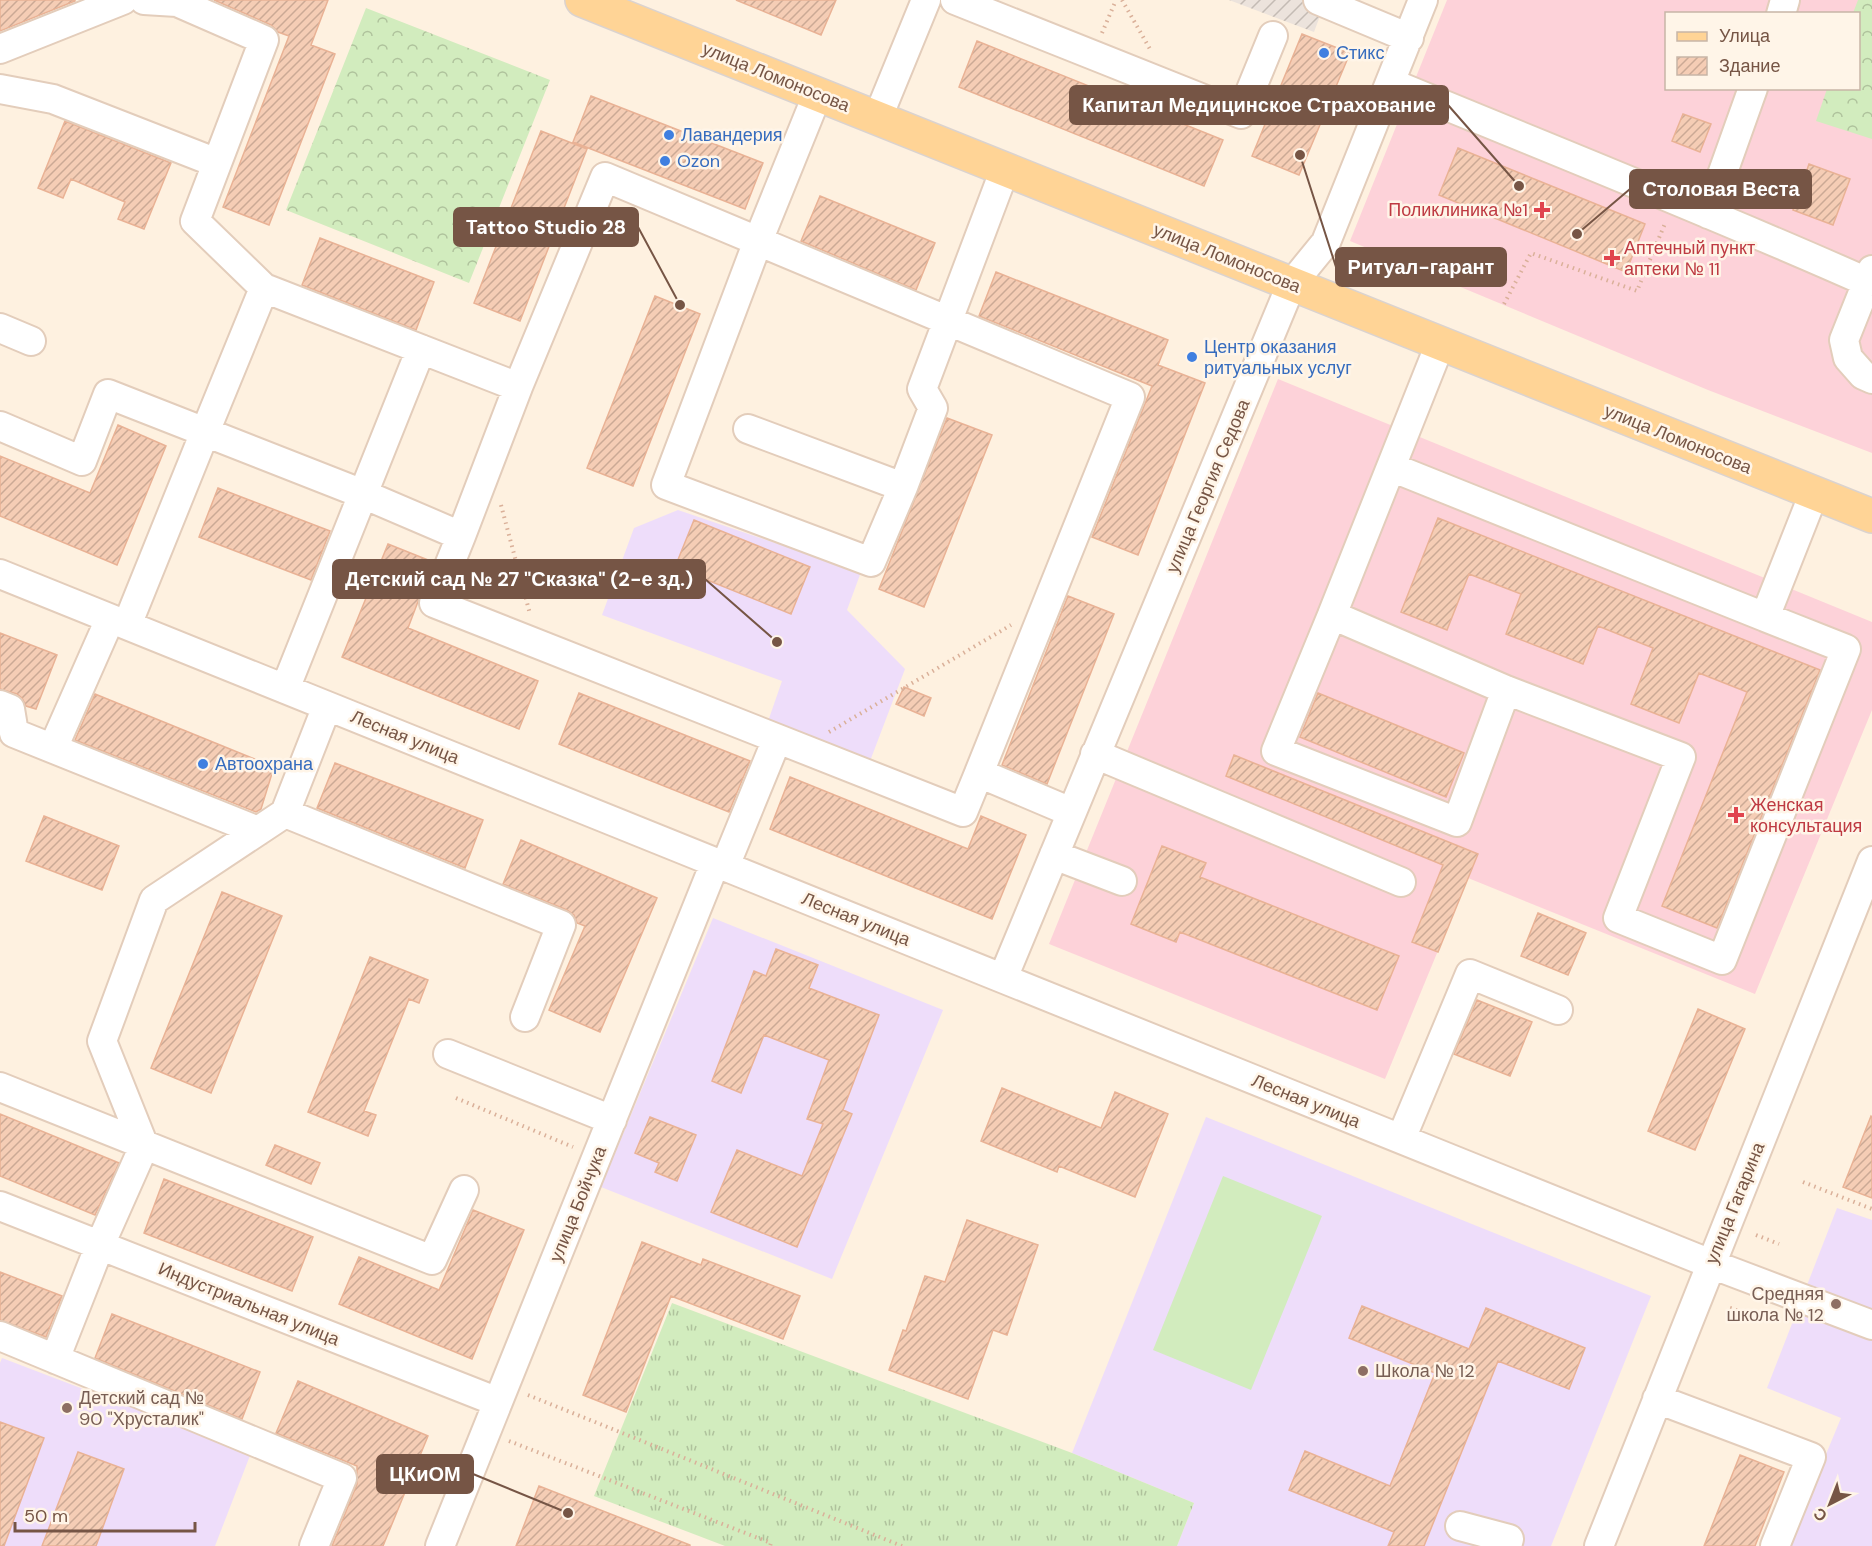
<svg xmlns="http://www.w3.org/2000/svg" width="1872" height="1546" viewBox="0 0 1872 1546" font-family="'DM Sans',sans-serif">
  <defs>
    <pattern id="industrial-furrows" width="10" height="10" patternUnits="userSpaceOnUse" patternTransform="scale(1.5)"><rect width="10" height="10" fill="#ece3dc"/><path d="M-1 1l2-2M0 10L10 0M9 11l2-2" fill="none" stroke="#c4bbb4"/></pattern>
    <pattern id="grass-tufts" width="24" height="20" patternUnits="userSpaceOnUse" patternTransform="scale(1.5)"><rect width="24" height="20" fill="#d2ecbe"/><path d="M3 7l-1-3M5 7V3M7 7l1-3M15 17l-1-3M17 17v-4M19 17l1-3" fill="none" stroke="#afc29c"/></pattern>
    <pattern id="forest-crowns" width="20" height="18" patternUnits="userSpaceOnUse" patternTransform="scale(1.5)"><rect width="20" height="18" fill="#d2ecbe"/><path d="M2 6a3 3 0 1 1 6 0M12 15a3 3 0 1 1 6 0" fill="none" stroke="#afc29c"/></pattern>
    <pattern id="building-hatch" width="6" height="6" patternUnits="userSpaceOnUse" patternTransform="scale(1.5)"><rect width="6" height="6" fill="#f5cdb5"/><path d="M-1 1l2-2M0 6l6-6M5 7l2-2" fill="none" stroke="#cba995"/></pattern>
  </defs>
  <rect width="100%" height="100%" fill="#fef1e0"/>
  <path fill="url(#industrial-furrows)" d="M1229 0H1326L1314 32Z"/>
  <path fill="#eeddfa" d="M678 510 861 572 847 610 905 669 867 769 765 730 782 681 602 615 634 528Z
    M713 918 943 1010 832 1279 601 1187Z
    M1206 1117 1651 1296 1551 1546H1177L1194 1503 1072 1453Z
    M1837 1208 1872 1220V1546H1788L1841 1418 1767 1388Z
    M2 1358 251 1453 215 1546H0V1363Z"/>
  <path fill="#fdd2d9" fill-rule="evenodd" d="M1447 0H1872V453L1708 390 1350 241ZM1666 14H1858V88H1666Z
    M1278 379 1872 622V710L1755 994 1468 878 1385 1079 1049 944Z"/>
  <path fill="url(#grass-tufts)" d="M672 1303 1072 1453 1194 1503 1177 1546H725L594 1496Z"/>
  <path fill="url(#forest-crowns)" d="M1858 0H1872V139L1816 121 1827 89 1858 88V14L1853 13Z
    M366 8 550 80 469 283 286 210Z"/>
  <path fill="#d2ecbe" d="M1223 1176 1322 1216 1251 1390 1153 1350Z"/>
  <path fill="url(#building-hatch)" stroke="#e9b295" stroke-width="1.5" d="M0 0H75V1L0 31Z
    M214 0H328L311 45 335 54 269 225 223 207 289 36 278 32 271 25Z
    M736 0H836L821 35Z
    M1302 34 1350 53 1299 175 1252 156Z
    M977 41 1223 140 1204 186 959 87Z
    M591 96 763 163 745 209 573 142Z
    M1683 114 1711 124 1700 152 1672 141Z
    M65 121 171 163 144 229 118 219 125 202 71 179 63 198 38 188Z
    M541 131 587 149 520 321 474 303Z
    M1458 148 1645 224 1626 272 1439 195Z
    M1809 164 1850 179 1833 225 1793 210Z
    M820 196 935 243 916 290 801 241Z
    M320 238 434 282 416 330 302 285Z
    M996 272 1168 340 1158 365 1205 383 1138 555 1092 537 1152 386 979 316Z
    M655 296 700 314 633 486 587 468Z
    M947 418 992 435 924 607 879 589Z
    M118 425 166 446 117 565 0 516V456L90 493Z
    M218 488 330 531 311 580 199 537Z
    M1438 518 1820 670 1717 928 1662 906 1747 692 1699 673 1679 723 1631 704 1653 648 1598 626 1583 664 1506 634 1521 594 1469 574 1447 630 1401 612Z
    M694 520 810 567 791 614 675 567Z
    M388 544 433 562 408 628 538 681 519 729 342 657Z
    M1068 596 1114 614 1047 784 1002 765Z
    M0 633 57 655 36 709 26 706 22 698 17 694 0 689Z
    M904 687 931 698 924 716 896 704Z
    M579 693 750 761 729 812 559 744Z
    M1318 693 1464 753 1446 797 1300 737Z
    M95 694 274 767 261 809 256 812 75 740Z
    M1234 755 1478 854 1438 952 1412 942 1443 865 1226 776Z
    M335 763 483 820 465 868 317 808Z
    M790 777 968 849 981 816 1026 835 992 919 770 829Z
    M44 816 119 846 102 890 26 861Z
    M521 840 657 898 600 1032 549 1010 585 926 577 923 574 915 567 910 503 884Z
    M1162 846 1206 863 1200 877 1399 956 1377 1010 1180 932 1176 942 1131 924Z
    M222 892 282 916 211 1093 151 1068Z
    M1538 913 1586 933 1568 975 1521 956Z
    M776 949 818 965 809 988 879 1015 843 1110 852 1114 797 1247 711 1212 737 1150 802 1176 823 1124 807 1119 829 1060 764 1035 741 1093 712 1081 754 971 766 976Z
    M370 957 428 980 419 1003 409 999 364 1111 376 1115 368 1136 308 1112Z
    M1477 1000 1532 1022 1510 1076 1454 1054Z
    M1698 1009 1745 1029 1695 1150 1648 1131Z
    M1002 1088 1101 1128 1115 1092 1168 1114 1135 1197 1059 1166 1057 1172 981 1141Z
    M0 1114 119 1163 95 1215 0 1176Z
    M1871 1116 1872 1117V1198L1843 1187Z
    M650 1117 696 1135 677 1181 655 1172 659 1163 635 1153Z
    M275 1145 320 1163 311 1184 266 1165Z
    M164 1179 313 1237 292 1291 144 1233Z
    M473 1210 524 1230 472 1359 339 1304 359 1257 439 1290Z
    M967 1220 1038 1245 1007 1335 993 1330 968 1399 889 1370 903 1330 906 1331 925 1276 945 1282Z
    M642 1242 701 1265 703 1259 800 1296 783 1339 671 1296 626 1412 583 1395Z
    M0 1272 62 1296 46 1337 0 1320Z
    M1362 1306 1469 1349 1486 1308 1585 1348 1569 1389 1498 1361 1424 1546H1388L1394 1532 1289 1490 1305 1451 1390 1486 1435 1373 1349 1338Z
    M112 1314 260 1372 242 1419 95 1358Z
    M298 1381 428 1436 383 1546H332L357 1484V1466L276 1433Z
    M0 1422 44 1438 4 1546H0Z
    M78 1452 124 1469 96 1546H42Z
    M1740 1455 1784 1472 1755 1546H1704Z
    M539 1486 690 1545V1546H516Z"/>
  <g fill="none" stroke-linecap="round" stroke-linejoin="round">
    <defs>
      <path id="minor" d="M144 0 177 2
        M178 0 177 2 264 40 195 221 264 288 518 387 605 177 1130 397 979 773 1071 812
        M955 0 1241 114 1273 36
        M1318 0 1409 38
        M1781 14 1785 0
        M0 49 123 0
        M1391 83C1550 149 1710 212 1867 282
        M0 89 53 99 217 163
        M818 93 758 241 666 485 871 562 903 487
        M878 117 926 0
        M1708 214 1753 88
        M1872 270 1844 340 1848 358 1863 375 1872 379
        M0 328 31 341
        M1440 344 1332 615 1506 690 1681 757 1618 918 1722 960 1846 649 1765 617 1814 493
        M0 426 82 461 108 394 205 432 264 288
        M748 429 903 487 933 408 922 389 1005 169
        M1391 467 1765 617
        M461 536 518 387
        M0 574 1711 1264 1872 1325
        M1332 615 1276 751 1457 822 1506 690
        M127 625 205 432 363 494 461 536 434 603 963 812 979 773
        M285 689 421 349
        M0 705 10 709 14 733 258 831
        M53 748 110 619
        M1095 754 1401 882
        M285 813 327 706
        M1054 855 1122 881
        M725 866 777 739
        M1003 978 1291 285 1326 242 1423 0
        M448 1054 612 1120
        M0 1087 432 1260 464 1190
        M1401 1139 1470 974 1558 1010
        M0 1206 498 1402
        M0 1336 342 1478 314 1546
        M55 1359 100 1245 144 1146 102 1041 154 900 285 813 561 925 525 1017
        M1657 1399 1811 1457 1775 1546
        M1460 1526 1509 1539 1507 1546
        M440 1546 715 863
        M1599 1546 1872 861"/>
      <path id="major" d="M582 0C1013 170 1442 345 1872 516"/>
    </defs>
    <use href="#minor" stroke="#e3cdbb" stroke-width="32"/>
    <use href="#major" stroke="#dbd3cf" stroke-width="36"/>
    <path stroke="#dab099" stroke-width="4" stroke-dasharray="1.5 4.5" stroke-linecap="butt" d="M1122 0 1150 49
      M1102 33 1116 0
      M1504 304 1531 253 1637 291 1666 221
      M501 505 530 614
      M829 732 1011 625
      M456 1098 573 1147
      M1803 1182 1872 1209
      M1756 1235 1779 1244
      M1730 1308 1750 1315
      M528 1395 902 1546
      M509 1441 771 1543 770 1546"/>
    <use href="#minor" stroke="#fff" stroke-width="28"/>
    <use href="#major" stroke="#ffd496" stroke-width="33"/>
  </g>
  <g fill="#3f7fe0" stroke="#fff5e8" stroke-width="2">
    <circle cx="1324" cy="53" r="6"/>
    <circle cx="669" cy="135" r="6"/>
    <circle cx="665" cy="161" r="6"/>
    <circle cx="1192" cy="357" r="6"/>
    <circle cx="203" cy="764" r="6"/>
  </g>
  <g fill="#e0444e" stroke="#fff5e8" stroke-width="2">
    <path d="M1539 201h6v6h6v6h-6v6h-6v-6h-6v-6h6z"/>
    <path d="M1609 249h6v6h6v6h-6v6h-6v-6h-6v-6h6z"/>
    <path d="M1733 806h6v6h6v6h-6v6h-6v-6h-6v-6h6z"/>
  </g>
  <g fill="#8d6e63" stroke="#fff5e8" stroke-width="2">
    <circle cx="1836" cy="1304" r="6"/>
    <circle cx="1363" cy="1371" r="6"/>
    <circle cx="67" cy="1408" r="6"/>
  </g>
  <g text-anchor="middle" stroke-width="5" stroke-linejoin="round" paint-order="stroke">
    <g font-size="18" fill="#366cbe" stroke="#fff5e8" text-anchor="start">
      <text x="1336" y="59">Стикс</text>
      <text x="681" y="141">Лавандерия</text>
      <text x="677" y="167">Ozon</text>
      <text x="1204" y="353">Центр оказания<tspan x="1204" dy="21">ритуальных услуг</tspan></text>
      <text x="215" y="770">Автоохрана</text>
    </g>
    <g font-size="18" fill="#765545" stroke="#fff5e8">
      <text transform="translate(776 77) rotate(22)" y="6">улица Ломоносова</text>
      <text transform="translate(1227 258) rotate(22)" y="6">улица Ломоносова</text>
      <text transform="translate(1678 439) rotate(22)" y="6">улица Ломоносова</text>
      <text transform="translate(1208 486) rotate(-67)" y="6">улица Георгия Седова</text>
      <text transform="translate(405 737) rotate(22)" y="6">Лесная улица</text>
      <text transform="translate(856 919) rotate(22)" y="6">Лесная улица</text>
      <text transform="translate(1306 1101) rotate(22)" y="6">Лесная улица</text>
      <text transform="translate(1735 1203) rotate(-68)" y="6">улица Гагарина</text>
      <text transform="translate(578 1204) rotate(-68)" y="6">улица Бойчука</text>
      <text transform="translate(249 1304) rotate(22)" y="6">Индустриальная улица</text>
    </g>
    <g font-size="18" fill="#be3a42" stroke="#fff5e8" text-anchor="start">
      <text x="1528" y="216" text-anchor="end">Поликлиника №1</text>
      <text x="1624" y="254">Аптечный пункт<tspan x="1624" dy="21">аптеки № 11</tspan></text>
      <text x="1750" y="811">Женская<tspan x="1750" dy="21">консультация</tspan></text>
    </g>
    <g font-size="18" fill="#785e54" stroke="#fff5e8" text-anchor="start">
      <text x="1824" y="1300" text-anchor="end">Средняя<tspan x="1824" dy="21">школа № 12</tspan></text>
      <text x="1375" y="1377">Школа № 12</text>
      <text x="79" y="1404">Детский сад №<tspan x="79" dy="21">90 "Хрусталик"</tspan></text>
    </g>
  </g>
  <path fill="none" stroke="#765545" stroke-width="2" d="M1519 186L1448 105M1577 234L1630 189M680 305L638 227M1300 155L1336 267M777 642L705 579M568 1513L473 1474"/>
  <g fill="#765545" stroke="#fff5e8" stroke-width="2">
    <circle cx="1519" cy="186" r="6"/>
    <circle cx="1577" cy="234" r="6"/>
    <circle cx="680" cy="305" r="6"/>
    <circle cx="1300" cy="155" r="6"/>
    <circle cx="777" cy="642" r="6"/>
    <circle cx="568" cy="1513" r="6"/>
  </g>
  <g fill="#765545" stroke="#765545" stroke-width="2">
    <rect x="1070" y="86" width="378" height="38" rx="6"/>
    <rect x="1630" y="170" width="181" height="38" rx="6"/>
    <rect x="454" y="208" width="184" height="38" rx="6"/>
    <rect x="1336" y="248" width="170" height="38" rx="6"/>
    <rect x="333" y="560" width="372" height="38" rx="6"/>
    <rect x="377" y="1455" width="96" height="38" rx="6"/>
  </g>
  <g font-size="20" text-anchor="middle" font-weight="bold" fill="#fff">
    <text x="1259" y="112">Капитал Медицинское Страхование</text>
    <text x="1721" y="196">Столовая Веста</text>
    <text x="546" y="234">Tattoo Studio 28</text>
    <text x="1421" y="274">Ритуал-гарант</text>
    <text x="519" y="586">Детский сад № 27 "Сказка" (2-е зд.)</text>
    <text x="425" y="1481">ЦКиОМ</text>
  </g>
  <rect x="1665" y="12" width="195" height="78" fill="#fff5e8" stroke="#c8b5a7" stroke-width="1.5"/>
  <rect x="1677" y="32" width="30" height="9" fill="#ffd496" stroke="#c8b5a7" stroke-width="1.5"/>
  <text x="1719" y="42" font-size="18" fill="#765545">Улица</text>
  <rect x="1677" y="57" width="30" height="18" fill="url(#building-hatch)" stroke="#c8b5a7" stroke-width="1.5"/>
  <text x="1719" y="72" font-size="18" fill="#765545">Здание</text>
  <g transform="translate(1830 1504) rotate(222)" stroke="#fff5e8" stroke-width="4.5" paint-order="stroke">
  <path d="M0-4.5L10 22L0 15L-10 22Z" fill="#765545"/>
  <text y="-9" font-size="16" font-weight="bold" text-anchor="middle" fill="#765545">С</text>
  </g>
  <path d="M15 1522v9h180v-9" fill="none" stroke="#765545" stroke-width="3"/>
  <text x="24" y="1522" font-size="18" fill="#765545" stroke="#fff5e8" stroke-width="4.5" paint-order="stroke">50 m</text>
</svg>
